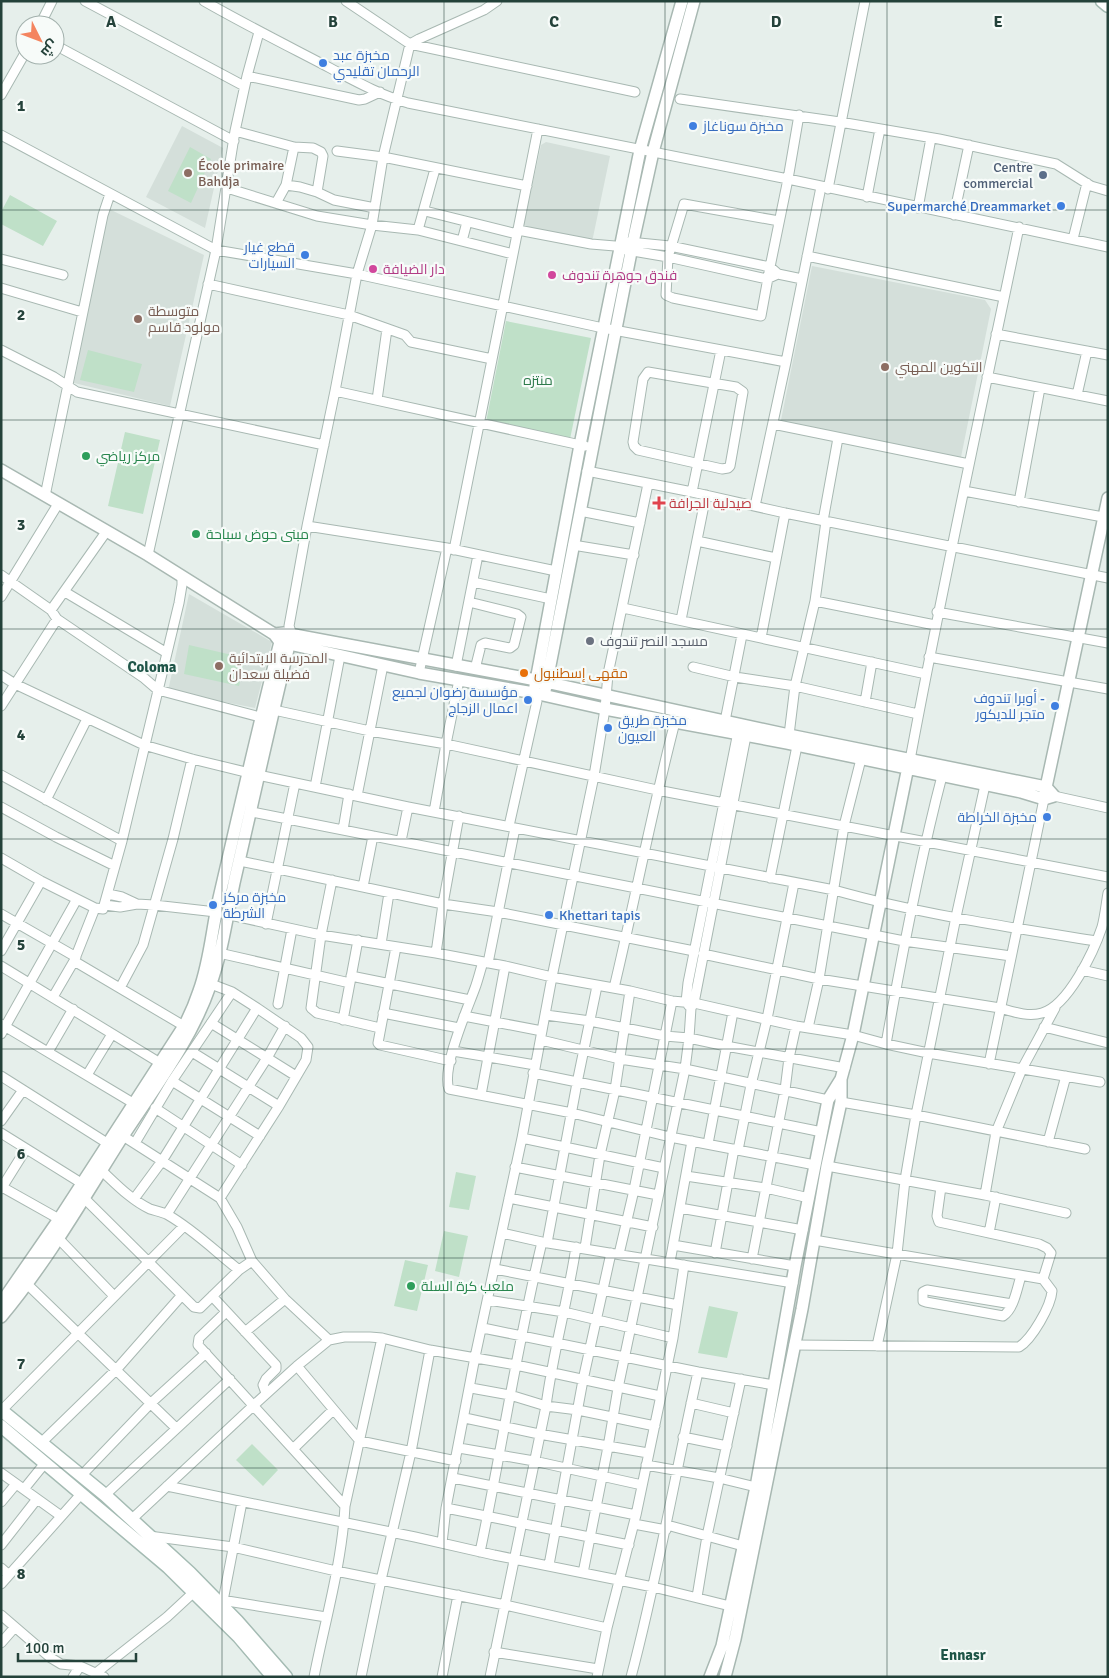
<svg xmlns="http://www.w3.org/2000/svg" width="1109" height="1678" viewBox="0 0 1109 1678" font-family="Signika,Cairo,sans-serif">
  <rect width="100%" height="100%" fill="#e6efeb"/>
  <path fill="#d4dfda" d="M182 126 223 148 205 228 146 197Z
    M546 142 610 156 592 242 523 228 541 145Z
    M107 208 204 255 170 406 74 383Z
    M812 266 985 300 991 309 960 462 780 425Z
    M189 594 272 642 255 708 168 691Z"/>
  <path fill="#bfe0c8" d="M190 147 211 159 191 203 168 191Z
    M10 195 57 221 43 246 1 224V212Z
    M506 321 591 338 570 439 486 422Z
    M88 350 142 364 134 392 80 380Z
    M125 432 160 440 143 514 108 506Z
    M189 645 245 658 239 686 184 674Z
    M456 1172 476 1176 469 1210 449 1207Z
    M444 1231 468 1236 459 1277 435 1271Z
    M405 1260 428 1265 417 1311 394 1306Z
    M709 1306 738 1312 727 1358 698 1353Z
    M252 1444 278 1470 263 1486 236 1460Z"/>
  <g fill="none" stroke-linecap="round" stroke-linejoin="round">
    <defs>
      <path id="minor" d="M85 1 244 86
        M204 1C246 25 288 46 330 68 355 81 380 95 408 103L788 179 1108 247
        M346 1 410 44 419 39 484 10 497 1
        M40 25 52 1
        M55 45 234 141
        M247 76 359 100 365 99 380 92
        M1 95 25 53
        M680 99 840 122 939 139 1056 164 1091 186 1108 191
        M235 131 294 147 313 148 321 152 323 156 317 192
        M1 135 216 250 357 274 603 328 786 362
        M337 151 383 157 527 186
        M286 185 300 187 317 192 334 200 375 208
        M227 188 317 216 372 225 418 230 513 254
        M828 189 865 1
        M867 197 880 129
        M276 203 286 185 294 147
        M918 208 931 138
        M425 211 517 234
        M954 215 969 145
        M779 221 684 204 668 257 666 295 673 298 761 316 770 267 788 179 799 115
        M418 230 435 169
        M518 230 591 244 615 246 621 249 668 257 767 279 778 274
        M1073 239 1087 183
        M462 241 467 222
        M629 242 670 246 770 267 778 274 802 279
        M807 256 1004 297
        M1 259 63 275
        M208 284 349 315 405 335 411 342 492 359
        M1 288 82 312
        M996 334 1108 355
        M1 350 54 377 77 392 324 445
        M648 372 736 387 743 392 730 466 728 468 722 469 638 450 634 446 633 442 643 379Z
        M987 377 1108 401
        M335 391 585 446
        M1077 395 1087 351
        M377 400 387 329
        M773 424 969 464
        M587 471 692 492 785 513 1108 578
        M964 491 1103 517
        M692 492 721 350
        M45 496 103 215 110 194
        M1019 502 1040 388
        M755 506 786 362 821 187
        M580 511 640 523
        M823 521 838 438
        M307 526 447 548 556 571
        M106 532 51 610 57 619 144 678 158 690 260 717
        M697 541 776 558
        M573 545 634 555
        M454 550 538 129
        M148 555 216 250 235 131 247 76 259 32
        M1 575 51 610
        M473 582 551 599
        M65 592 167 653
        M1 597 58 504
        M815 601 935 625
        M469 602 517 614 521 617 514 645 510 648 485 643 481 645 475 669
        M623 608 926 674
        M937 612 1108 643
        M681 620 706 495
        M292 635 289 626 307 526 335 391 357 274 372 225 383 157 410 44 635 92
        M761 638 785 513
        M929 657 1108 689
        M456 666 478 555
        M693 667 735 677 795 686 918 714
        M419 673 447 548
        M1 675 15 684 144 745 192 759 258 775 408 807 834 890C919 914 1008 927 1096 941
        M865 702 872 662
        M1 706 57 619
        M274 710 370 731 446 744 657 790 1108 877
        M725 721 742 635
        M789 735 795 686 815 601 826 521
        M910 760C943 582 982 405 1019 227
        M1 775 122 841
        M315 787 340 656
        M357 796 383 665
        M1054 796 1108 808
        M46 800 87 719
        M1 807 56 837 115 866
        M252 812 904 941 1011 956
        M434 812 446 744 459 680
        M509 826 537 701 534 693
        M343 830 349 794
        M401 841 408 807
        M1 858 41 881 95 908 103 909 122 841 167 653 179 603 182 585V576
        M240 861 443 904 498 912 694 951
        M770 878 797 746
        M332 880 321 935 311 1008 317 1013 380 1028
        M363 887 373 836
        M108 894 122 897 137 904
        M105 905 120 907 137 904 154 905 216 912 321 935 436 953 505 966 552 977 630 991 672 1001 694 1003 796 1026 853 1035 886 1044 928 1053 1100 1082
        M1 914 76 957
        M266 924 295 783
        M381 944 389 893
        M396 947 378 1043 380 1045 451 1061
        M1 951 41 881
        M219 953 350 983
        M436 953 443 904 459 816
        M703 954 819 979 1000 1008C1014 1012 1028 1017 1042 1013 1068 1006 1094 951 1102 927 1105 916 1106 904 1108 893
        M74 961 184 1026
        M483 962C480 971 478 980 475 988 467 1010 441 1069 449 1089L572 1113 670 1137 815 1165
        M488 963 515 828
        M1 966 165 1066
        M1082 970 1108 976
        M351 976 470 1000
        M120 988 143 945 173 839 192 759
        M614 988C635 900 652 810 675 722
        M53 997 74 961 95 908
        M278 1004 292 929
        M689 1006 686 1002 688 983 739 727
        M383 1013 459 1028
        M546 1015 590 1021 665 1036 689 1038 726 1046 845 1068
        M464 1016 542 1031
        M343 1020 358 940
        M211 1023 296 1076
        M1 1024 133 1103
        M1044 1027 1108 1043
        M808 1028 819 979 844 826 861 759
        M1 1034 77 899
        M541 1040 620 1059 685 1069 828 1100
        M886 1044C902 954 919 864 942 776
        M453 1051 535 1065
        M48 1052 73 1009
        M192 1052 279 1106
        M989 1064 1044 799
        M533 1073 822 1132
        M87 1075 112 1034
        M1 1076 107 1143
        M172 1081 260 1136
        M481 1095 505 966
        M841 1102 916 1115 1085 1149
        M155 1108 242 1165
        M1 1121 23 1090
        M1 1133 86 1186
        M123 1136 220 1198 279 1106 306 1060 308 1047 301 1038 257 1008 232 992 211 984
        M522 1138 664 1168
        M1048 1142 1066 1076
        M135 1143 172 1081 232 992
        M708 1144 733 1012
        M738 1150 751 1085 767 1019 794 883
        M827 1166 985 1195 1066 1213
        M515 1167 658 1195
        M101 1170C116 1184 131 1200 150 1209 156 1211 163 1212 168 1215 194 1230 216 1252 239 1270
        M686 1176 766 1188 809 1198
        M2 1187 59 1219
        M1 1189 26 1149
        M985 1195 996 1132 1022 1069 1055 1008
        M84 1198 194 1307 200 1308 239 1270 252 1261
        M220 1198 237 1227 252 1261 285 1299 329 1340
        M509 1198 653 1227
        M134 1199 162 1161 257 1008
        M680 1208 803 1230
        M167 1214 267 1058 285 1026
        M502 1233 542 1242 793 1283
        M989 1233 996 1197
        M58 1238 114 1296
        M814 1240 1043 1279 1051 1253 1047 1248 1039 1244 939 1222 937 1216 941 1187
        M547 1243 577 1083 597 986
        M673 1245 795 1266
        M585 1248 600 1155 615 1090 630 991
        M715 1253 734 1149
        M619 1254 634 1190 672 1001
        M752 1259 785 1090 789 1058 796 1026
        M670 1262 692 1141
        M495 1269 678 1305
        M27 1284 176 1428
        M212 1296 276 1365V1369L266 1379 263 1385 266 1393
        M488 1300 564 1312 673 1338
        M1012 1304 927 1290 923 1292V1301L926 1302 1003 1316C1014 1309 1017 1288 1021 1276
        M226 1312 199 1338 198 1345 345 1506
        M483 1328 698 1372 774 1385
        M245 1332 285 1299
        M794 1345 1019 1347C1032 1339 1051 1306 1052 1291L1043 1279
        M877 1346 897 1254 905 1180 916 1115 956 917 985 785
        M297 1366 360 1441 456 1461
        M471 1388 510 1395 546 1406 578 1410 655 1426
        M691 1403 734 1413
        M2 1410 184 1226
        M465 1418 539 1434 648 1453
        M683 1437 727 1446
        M41 1443 116 1370 182 1295
        M459 1448 534 1461 642 1485
        M293 1449 333 1410
        M646 1465 719 1478 756 1487
        M1 1473 61 1516
        M81 1476 151 1403 206 1353
        M453 1478 636 1515
        M167 1486 415 1537 494 1555 653 1587 730 1606
        M24 1489 45 1463
        M105 1495 230 1379
        M1 1502 16 1484
        M446 1508 629 1545
        M132 1519 254 1405 297 1366 329 1340 344 1337H370L382 1338 430 1350 516 1365 660 1396
        M634 1524 666 1530
        M667 1525 743 1546
        M149 1536 233 1547 336 1571 505 1605 607 1628
        M442 1543 446 1508 475 1357 522 1138 552 977 594 776 605 709 608 674 648 484
        M1 1545 37 1499
        M480 1552C502 1449 517 1345 542 1242
        M549 1565 583 1380 611 1253
        M1 1568 9 1575
        M583 1573 608 1447 618 1388 685 1069 689 1038 691 1008 694 1003 747 731
        M1 1584 82 1493
        M697 1597 707 1536 741 1379
        M215 1599 326 1617
        M223 1601 242 1502
        M1 1615 51 1658 61 1664 80 1666 104 1677
        M1 1643 15 1627
        M494 1652 598 1669
        M96 1673 167 1617 194 1592
        M73 1677 80 1666
        M314 1677C325 1621 342 1563 345 1506L382 1338
        M361 1677 381 1580 411 1452 430 1350
        M442 1677 458 1595
        M490 1677 546 1406C553 1352 568 1300 576 1247
        M597 1677 607 1628 636 1515 673 1338 684 1265
        M631 1677C658 1576 675 1474 698 1372"/>
      <path id="tertiary" d="M1 470 148 555 274 634 280 642 419 673 534 693 605 709 787 743 1021 792 1044 799 1054 796 1046 787 789 735 536 680 284 633 274 634
        M535 686 580 445 640 150 682 1
        M545 691 633 242 653 152 694 1
        M1045 792 1108 498
        M1 1303 59 1219 184 1026C190 1015 195 1003 199 991 210 961 212 928 219 898 239 812 258 727 280 642L283 635
        M1 1317C47 1262 83 1199 121 1139 153 1090 191 1041 210 986 222 953 227 917 234 883 253 801 271 719 291 637
        M710 1677 722 1646 756 1487 795 1266 828 1100 841 1079 853 1035 909 762
        M725 1677 735 1639 802 1309 827 1166 841 1102V1079"/>
      <path id="secondary" d="M1102 1 1108 6
        M1 1410 105 1495 190 1573 237 1621 286 1677
        M1 1426 168 1567 239 1637 273 1677"/>
    </defs>
    <use href="#minor" stroke="#a8b8b2" stroke-width="11"/>
    <use href="#tertiary" stroke="#a8b8b2" stroke-width="14"/>
    <use href="#secondary" stroke="#a4bbb3" stroke-width="15"/>
    <use href="#minor" stroke="#fff" stroke-width="9"/>
    <use href="#tertiary" stroke="#fff" stroke-width="11"/>
    <use href="#secondary" stroke="#fff" stroke-width="12"/>
  </g>
  <path fill="none" stroke="#24423a" stroke-width="1" stroke-opacity="0.55" d="M222 1V1677M444 1V1677M665 1V1677M887 1V1677M1 210H1108M1 420H1108M1 629H1108M1 839H1108M1 1049H1108M1 1258H1108M1 1468H1108"/>
  <g fill="#3f7fe0" stroke="#f7fbf9" stroke-width="2">
    <circle cx="323" cy="63" r="5"/>
    <circle cx="693" cy="126" r="5"/>
    <circle cx="1061" cy="206" r="5"/>
    <circle cx="305" cy="255" r="5"/>
    <circle cx="528" cy="700" r="5"/>
    <circle cx="1055" cy="706" r="5"/>
    <circle cx="608" cy="728" r="5"/>
    <circle cx="1047" cy="817" r="5"/>
    <circle cx="213" cy="905" r="5"/>
    <circle cx="549" cy="915" r="5"/>
  </g>
  <g fill="#8d6e63" stroke="#f7fbf9" stroke-width="2">
    <circle cx="188" cy="173" r="5"/>
    <circle cx="138" cy="319" r="5"/>
    <circle cx="885" cy="367" r="5"/>
    <circle cx="219" cy="666" r="5"/>
  </g>
  <circle fill="#5c6f8a" stroke="#f7fbf9" stroke-width="2" cx="1043" cy="175" r="5"/>
  <g fill="#d1479c" stroke="#f7fbf9" stroke-width="2">
    <circle cx="373" cy="269" r="5"/>
    <circle cx="552" cy="275" r="5"/>
  </g>
  <g fill="#2e9e5b" stroke="#f7fbf9" stroke-width="2">
    <circle cx="86" cy="456" r="5"/>
    <circle cx="196" cy="534" r="5"/>
    <circle cx="411" cy="1286" r="5"/>
  </g>
  <path fill="#e0444e" stroke="#f7fbf9" stroke-width="2" d="M656.5 495.5h5v5h5v5h-5v5h-5v-5h-5v-5h5z"/>
  <circle fill="#6b7280" stroke="#f7fbf9" stroke-width="2" cx="590" cy="641" r="5"/>
  <circle fill="#e8710a" stroke="#f7fbf9" stroke-width="2" cx="524" cy="673" r="5"/>
  <g text-anchor="middle" stroke-width="4.5" stroke-linejoin="round" paint-order="stroke">
    <g font-size="14" fill="#366cbe" stroke="#f7fbf9" text-anchor="start">
      <text x="333" y="60">مخبزة عبد<tspan x="333" dy="16">الرحمان تقليدي</tspan></text>
      <text x="703" y="131">مخبزة سوناغاز</text>
      <text x="1051" y="211" text-anchor="end">Supermarché Dreammarket</text>
      <text x="295" y="252" text-anchor="end">قطع غيار<tspan x="295" dy="16">السيارات</tspan></text>
      <text x="518" y="697" text-anchor="end">مؤسسة رضوان لجميع<tspan x="518" dy="16">اعمال الزجاج</tspan></text>
      <text x="1045" y="703" text-anchor="end">أوبرا تندوف -<tspan x="1045" dy="16">متجر للديكور</tspan></text>
      <text x="618" y="725">مخبزة طريق<tspan x="618" dy="16">العيون</tspan></text>
      <text x="1037" y="822" text-anchor="end">مخبزة الخراطة</text>
      <text x="223" y="902">مخبزة مركز<tspan x="223" dy="16">الشرطة</tspan></text>
      <text x="559" y="920">Khettari tapis</text>
    </g>
    <g font-size="14" fill="#785e54" stroke="#f7fbf9" text-anchor="start">
      <text x="198" y="170">École primaire<tspan x="198" dy="16">Bahdja</tspan></text>
      <text x="148" y="316">متوسطة<tspan x="148" dy="16">مولود قاسم</tspan></text>
      <text x="895" y="372">التكوين المهني</text>
      <text x="229" y="663">المدرسة الابتدائية<tspan x="229" dy="16">فضيلة سعدان</tspan></text>
    </g>
    <g font-size="14" fill="#4e5e75" stroke="#f7fbf9" text-anchor="end">
      <text x="1033" y="172">Centre<tspan x="1033" dy="16">commercial</tspan></text>
    </g>
    <g font-size="14" fill="#b23c85" stroke="#f7fbf9" text-anchor="start">
      <text x="383" y="274">دار الضيافة</text>
      <text x="562" y="280">فندق جوهرة تندوف</text>
    </g>
    <g font-size="14" fill="#2d7a4b" stroke="#f7fbf9">
      <text x="538" y="385">منتزه</text>
    </g>
    <g font-size="14" fill="#27864d" stroke="#f7fbf9" text-anchor="start">
      <text x="96" y="461">مركز رياضي</text>
      <text x="206" y="539">مبنى حوض سباحة</text>
      <text x="421" y="1291">ملعب كرة السلة</text>
    </g>
    <g font-size="14" fill="#be3a42" stroke="#f7fbf9" text-anchor="start">
      <text x="669" y="508">صيدلية الجرافة</text>
    </g>
    <g font-size="14" fill="#5b616d" stroke="#f7fbf9" text-anchor="start">
      <text x="600" y="646">مسجد النصر تندوف</text>
    </g>
    <g font-size="14" fill="#c56008" stroke="#f7fbf9" text-anchor="start">
      <text x="534" y="678">مقهى إسطنبول</text>
    </g>
    <g font-size="15" font-weight="bold" fill="#1f5548" stroke="#f7fbf9">
      <text x="152" y="672">Coloma</text>
      <text x="963" y="1660">Ennasr</text>
    </g>
  </g>
  <g font-size="16" text-anchor="middle" font-weight="bold" fill="#24423a" stroke="#f7fbf9" stroke-width="4.5" stroke-linejoin="round" paint-order="stroke">
    <text x="111" y="27">A</text>
    <text x="333" y="27">B</text>
    <text x="554" y="27">C</text>
    <text x="776" y="27">D</text>
    <text x="998" y="27">E</text>
    <text x="21" y="111">1</text>
    <text x="21" y="320">2</text>
    <text x="21" y="530">3</text>
    <text x="21" y="740">4</text>
    <text x="21" y="950">5</text>
    <text x="21" y="1159">6</text>
    <text x="21" y="1369">7</text>
    <text x="21" y="1579">8</text>
  </g>
  <rect width="1109" height="1678" fill="none" stroke="#24423a" stroke-width="5"/>
  <g transform="translate(40 40) rotate(132)"><circle r="24" fill="#f7fbf9" stroke="#a3b1ad"/>
  <path d="M0-4L9 19L0 12L-9 19Z" fill="#f4845f"/>
  <text y="-8" font-size="14" font-weight="bold" text-anchor="middle" fill="#24423a">ش</text>
  </g>
  <path d="M18 1653v8h118v-8" fill="none" stroke="#24423a" stroke-width="2.5"/>
  <text x="25" y="1653" font-size="15" fill="#24423a" stroke="#f7fbf9" stroke-width="4" paint-order="stroke">100 m</text>
</svg>
